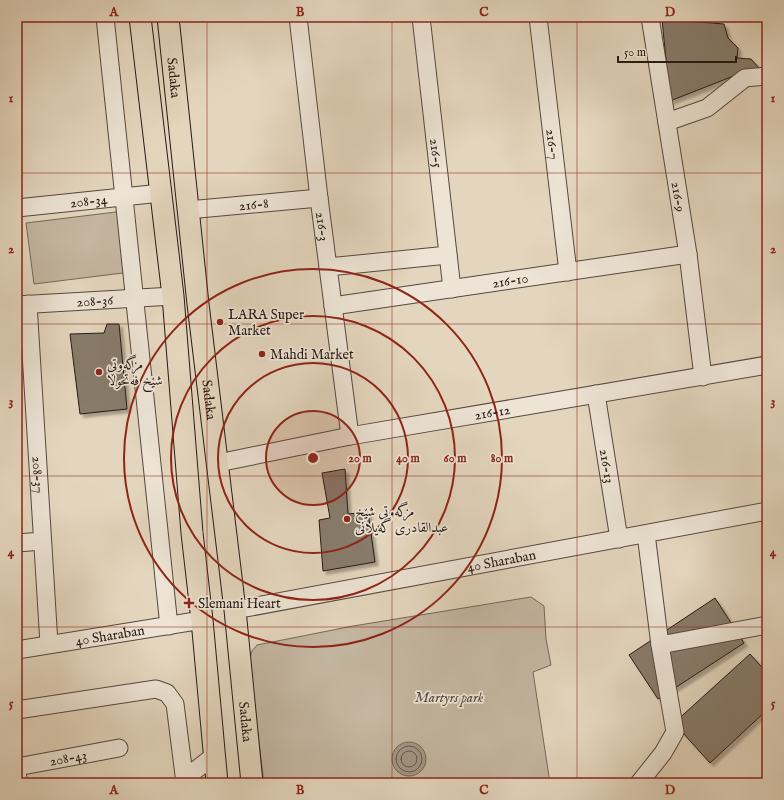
<svg xmlns="http://www.w3.org/2000/svg" width="784" height="800" viewBox="0 0 784 800" font-family="'IM FELL English',Amiri,serif">
  <defs>
    <filter id="shadow"><feDropShadow dx="3.5" dy="3.5" stdDeviation="1" flood-color="#0004"/></filter>
  </defs>
  <rect width="100%" height="100%" fill="#e4d6be"/>
  <filter id="stains"><feTurbulence type="fractalNoise" baseFrequency=".005" numOctaves="4"/><feColorMatrix values="0 0 0 0 .2 0 0 0 0 .09 0 0 0 0 .02 0 0 0 .5 -.17"/></filter>
  <radialGradient id="worn" r=".72"><stop offset=".6" stop-color="#630" stop-opacity="0"/><stop offset="1" stop-color="#630" stop-opacity=".3"/></radialGradient>
  <path fill="#c4b6a1" stroke="#74685a" d="M124 211 131 272 34 284 26 223Z
    M531 597 544 606 546 639 551 665 533 672 550 783H264L249 661 252 651 257 645 353 626Z"/>
  <path fill="#a39684" stroke="#716457" d="M392 759a17 17 0 1 1 34 0a17 17 0 1 1-34 0Z"/>
  <g fill="none" stroke-linecap="round" stroke-linejoin="round">
    <path stroke="#64584c" stroke-width="1" d="M396 759a13 13 0 1 1 26 0a13 13 0 1 1-26 0Z
      M401 759a8 8 0 1 1 16 0a8 8 0 1 1-16 0Z"/>
  </g>
  <path fill="#887b6c" stroke="#251914" filter="url(#shadow)" d="M662 19 724 24 728 38 738 48 737 58 751 59 759 68 731 77 670 101Z
    M107 324H119L127 409 80 414 70 334 104 333Z
    M345 469 348 514 368 512 375 562 323 571 319 520 330 518 322 473Z
    M715 598 744 643 658 699 629 655Z
    M750 654 767 673V710L710 763 674 723Z"/>
  <g fill="none" stroke-linecap="round" stroke-linejoin="round">
    <defs>
      <g id="minor">
        <path d="M105 17 169 626"/>
        <path id="s1" d="M298 17 319 198 350 436"/>
        <path id="s2" d="M421 17 452 289"/>
        <path id="s3" d="M538 17 568 272"/>
        <path id="s4" d="M650 17 688 254 703 377"/>
        <path d="M667 122 707 108 745 78 767 76"/>
        <path id="s5" d="M17 208 161 193"/>
        <path id="s6" d="M188 210 319 198"/>
        <path d="M328 267 448 255"/>
        <path id="s7" d="M28 304 49 644"/>
        <path id="s8" d="M17 305 173 296"/>
        <path id="s9" d="M333 306 688 254"/>
        <path id="s10" d="M596 394 619 539"/>
        <path id="s11" d="M218 463 350 436 767 365"/>
        <path d="M17 543 42 541"/>
        <path id="s12" d="M235 610 767 511"/>
        <path d="M660 645 767 625"/>
        <path id="s13" d="M17 650 202 620"/>
        <path d="M17 710 156 689 167 693 175 704 185 783"/>
        <path id="s14" d="M17 767 119 748"/>
        <path d="M17 773 19 783"/>
        <path d="M184 779 215 755"/>
        <path d="M639 783 663 753 675 732 660 645 646 534"/>
      </g>
      <g id="major">
        <path d="M140 17 173 296 192 533 202 620 217 783"/>
        <path id="s15" d="M168 17 198 304 235 610 252 783"/>
      </g>
    </defs>
    <use href="#minor" stroke="#55483e" stroke-width="19"/>
    <use href="#major" stroke="#251914" stroke-width="23"/>
    <use href="#minor" stroke="#ede4d5" stroke-width="17"/>
    <use href="#major" stroke="#e4d6be" stroke-width="21"/>
  </g>
  <path fill="none" stroke="#8f2418" stroke-width="1" stroke-opacity="0.55" d="M207 17V783M392 17V783M577 17V783M17 173H767M17 324H767M17 476H767M17 627H767"/>
  <circle cx="313" cy="458" r="47" fill="#8f2418" fill-opacity=".12"/>
  <g fill="none" stroke="#8f2418" stroke-width="2">
    <circle cx="313" cy="458" r="47"/>
    <circle cx="313" cy="458" r="95"/>
    <circle cx="313" cy="458" r="142"/>
    <circle cx="313" cy="458" r="189"/>
  </g>
  <g fill="#8f2418" stroke="#ede4d5" stroke-width="1.5">
    <circle cx="220" cy="322" r="4"/>
    <circle cx="262" cy="354" r="4"/>
    <circle cx="99" cy="372" r="4"/>
    <circle cx="347" cy="519" r="4"/>
    <path d="M187 597h4v4h4v4h-4v4h-4v-4h-4v-4h4z"/>
  </g>
  <g text-anchor="middle" stroke-width="3.5" stroke-linejoin="round" paint-order="stroke">
    <g font-size="14" fill="#251914" stroke="#ede4d5">
      <text dy="5" stroke="none"><textPath href="#s15" startOffset="61">Sadaka</textPath></text>
      <text dy="5" stroke="none"><textPath href="#s3" startOffset="128">216-7</textPath></text>
      <text dy="5" stroke="none"><textPath href="#s2" startOffset="137">216-5</textPath></text>
      <text dy="5" stroke="none"><textPath href="#s4" startOffset="182">216-9</textPath></text>
      <text dy="5" stroke="none"><textPath href="#s5" startOffset="72">208-34</textPath></text>
      <text dy="5" stroke="none"><textPath href="#s6" startOffset="66">216-8</textPath></text>
      <text dy="5" stroke="none"><textPath href="#s1" startOffset="211">216-3</textPath></text>
      <text dy="5" stroke="none"><textPath href="#s9" startOffset="179">216-10</textPath></text>
      <text dy="5" stroke="none"><textPath href="#s8" startOffset="78">208-36</textPath></text>
      <text dy="5" stroke="none"><textPath href="#s15" startOffset="385">Sadaka</textPath></text>
      <text dy="5" stroke="none"><textPath href="#s11" startOffset="279">216-12</textPath></text>
      <text dy="5" stroke="none"><textPath href="#s10" startOffset="73">216-13</textPath></text>
      <text dy="5" stroke="none"><textPath href="#s7" startOffset="171">208-37</textPath></text>
      <text dy="5" stroke="none"><textPath href="#s12" startOffset="271">40 Sharaban</textPath></text>
      <text dy="5" stroke="none"><textPath href="#s13" startOffset="94">40 Sharaban</textPath></text>
      <text dy="5" stroke="none"><textPath href="#s15" startOffset="709">Sadaka</textPath></text>
      <text dy="5" stroke="none"><textPath href="#s14" startOffset="52">208-43</textPath></text>
    </g>
    <g font-size="14" fill="#251914" stroke="#ede4d5" text-anchor="start">
      <text x="228" y="319">LARA Super<tspan x="228" dy="16">Market</tspan></text>
      <text x="270" y="359">Mahdi Market</text>
      <text x="107" y="369">مزگەوتی<tspan x="107" dy="16">شێخ فەتحوڵا</tspan></text>
      <text x="355" y="516">مزگەوتی شێخ<tspan x="355" dy="16">عبدالقادری گەیلانی</tspan></text>
      <text x="198" y="608">Slemani Heart</text>
    </g>
    <g font-size="14" font-style="italic" fill="#55483e" stroke="#ede4d5">
      <text x="449" y="702">Martyrs park</text>
    </g>
  </g>
  <circle cx="313" cy="458" r="6" fill="#8f2418" stroke="#ede4d5" stroke-width="2"/>
  <g font-size="12" text-anchor="middle" font-weight="bold" fill="#8f2418" stroke="#ede4d5" stroke-width="3.5" stroke-linejoin="round" paint-order="stroke">
    <text x="360" y="462">20 m</text>
    <text x="408" y="462">40 m</text>
    <text x="455" y="462">60 m</text>
    <text x="502" y="462">80 m</text>
  </g>
  <rect width="784" height="800" fill="none" stroke="#e4d6be" stroke-width="44"/>
  <path d="M618 56v6h118v-6" fill="none" stroke="#251914" stroke-width="2"/>
  <text x="624" y="56" font-size="12" fill="#251914" stroke="#ede4d5" stroke-width="3" paint-order="stroke">50 m</text>
  <rect x="22" y="22" width="740" height="756" fill="none" stroke="#8f2418" stroke-width="1.5"/>
  <g font-size="13" text-anchor="middle" font-weight="bold" fill="#8f2418">
    <text x="114" y="16">A</text>
    <text x="300" y="16">B</text>
    <text x="484" y="16">C</text>
    <text x="670" y="16">D</text>
    <text x="11" y="102">1</text>
    <text x="773" y="102">1</text>
    <text x="11" y="253">2</text>
    <text x="773" y="253">2</text>
    <text x="11" y="405">3</text>
    <text x="773" y="405">3</text>
    <text x="11" y="556">4</text>
    <text x="773" y="556">4</text>
    <text x="11" y="707">5</text>
    <text x="773" y="707">5</text>
    <text x="114" y="794">A</text>
    <text x="300" y="794">B</text>
    <text x="484" y="794">C</text>
    <text x="670" y="794">D</text>
  </g>
  <rect width="100%" height="100%" filter="url(#stains)"/>
  <rect width="100%" height="100%" fill="url(#worn)"/>
</svg>
